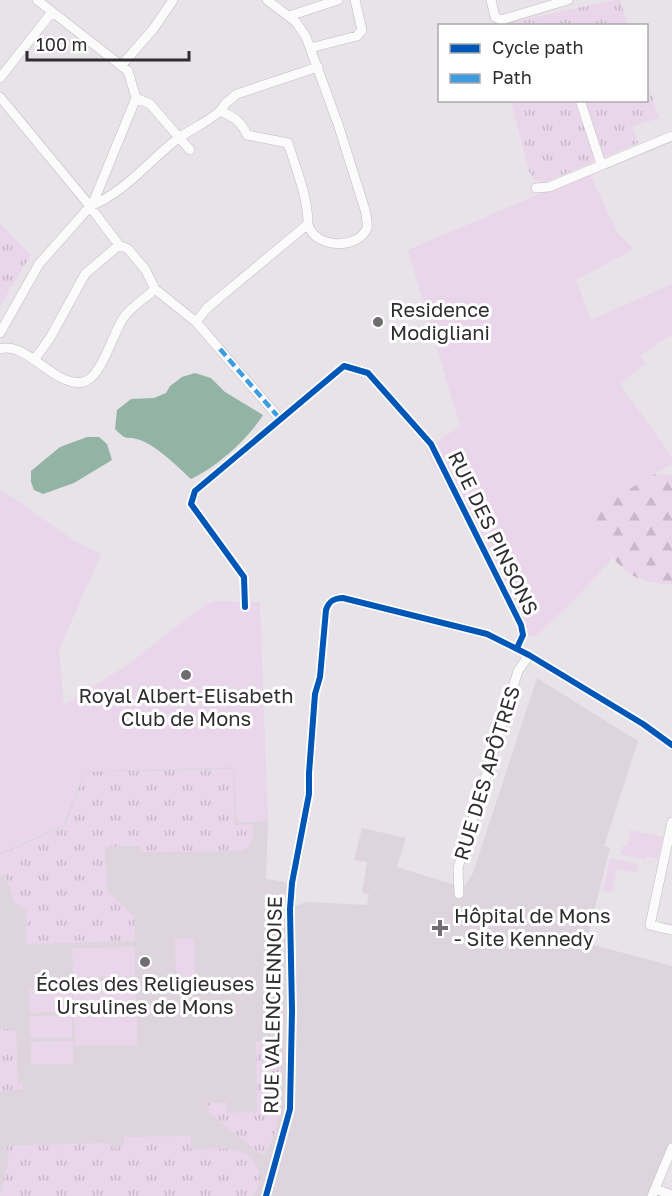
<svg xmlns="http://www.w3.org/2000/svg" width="672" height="1196" viewBox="0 0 672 1196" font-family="'Golos Text',sans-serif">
  <defs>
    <pattern id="grass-tufts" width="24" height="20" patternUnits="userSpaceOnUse" patternTransform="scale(1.5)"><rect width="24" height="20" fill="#ead6ea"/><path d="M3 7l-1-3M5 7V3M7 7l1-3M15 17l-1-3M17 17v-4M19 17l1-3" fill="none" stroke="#c9b8c9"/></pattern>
    <pattern id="forest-firs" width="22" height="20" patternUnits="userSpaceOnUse" patternTransform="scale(1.5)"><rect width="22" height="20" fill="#ead6ea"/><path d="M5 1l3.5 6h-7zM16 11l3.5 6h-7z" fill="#c9b8c9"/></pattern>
  </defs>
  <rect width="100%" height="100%" fill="#e8e3e8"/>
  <path fill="#ddd4de" d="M537 678 638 741 604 846 610 848 586 943 672 966V1149L652 1196H0V853L63 825 84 771 235 767 237 822 268 821 266 879 292 883 290 908 306 902 367 905 369 894 362 893 367 862 354 860 362 828 406 838 397 867 458 886 460 893 473 873Z"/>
  <path fill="url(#grass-tufts)" d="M615 0H620L628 25H498Z
    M647 81 659 118 632 127 638 143 546 182C537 182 534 180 529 172L511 101 646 100Z
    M0 223 31 255 0 306Z
    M233 769 235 825 253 824C254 837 254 844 242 851L147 852H141L140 846 105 847 107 890 134 917 135 941 26 944V910L14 902 5 874 0 876V855L65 826 85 772Z
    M0 1029 16 1030 18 1083H23V1089L0 1092Z
    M280 1037C280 1075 286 1121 265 1154H260L211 1114 208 1110 207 1103 226 1102 227 1113 257 1112 256 1042Z
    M191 1136V1149C206 1149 225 1147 239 1151 259 1158 267 1181 252 1196H0L9 1160 7 1146 107 1143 112 1148 115 1149 124 1144V1137Z"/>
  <path fill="url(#forest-firs)" d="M654 474 672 475V584C622 586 608 552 587 514Z"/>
  <path fill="#ead6ea" d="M588 170 617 232 634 249 576 280 591 320 672 284V334L640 356 646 363 620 384 672 457V464L587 514 612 559 576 598 535 637 523 635 426 449 460 426 408 250 542 193 549 187Z
    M0 489 75 541 101 554 59 650 64 705 130 663 186 619 212 601 260 602 268 821 237 822 234 767 84 771 63 825 0 853Z
    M630 830 663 837 658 859 647 856 646 860 621 854 623 845 628 846Z
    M610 858 638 864 637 873 617 869 612 893 603 891Z
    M194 938 195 978 176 979 175 939Z
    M135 947V976L73 977 72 948Z
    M136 980V1009L73 1011V981Z
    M71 989 72 1012 30 1013 29 990Z
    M137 1012V1045H75L74 1013Z
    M72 1015V1038H30V1016Z
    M73 1041V1064H31V1042Z"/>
  <path fill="#93b4a5" d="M195 373 211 378 225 392 263 415C248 439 217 467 191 479 178 467 157 446 140 440 125 435 129 443 115 429L117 410 131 399 154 398 166 393 170 386 182 377Z
    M87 437H99L107 444 112 460 74 483 43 494 34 490 31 482V471L60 447Z"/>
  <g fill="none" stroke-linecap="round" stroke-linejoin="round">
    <defs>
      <path id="minor" d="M267 0 296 22 306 37 338 124 366 213C366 218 368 223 367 228 359 250 314 249 308 224
        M491 0 495 17 501 20 568 0
        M289 16 338 0
        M310 48 357 36 362 30 355 0
        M121 66 154 28 173 0
        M0 78 52 12
        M0 97 85 200 119 245 128 249 145 269 155 289 196 322 280 419
        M136 98 150 104 190 150
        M580 100 601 164
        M220 111 226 103 237 94 318 67
        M536 188 549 187 672 136
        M90 206C123 194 149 161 176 140 190 129 207 123 220 111 234 117 241 121 247 135L288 143C296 169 308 197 308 224L207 308 196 322
        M0 333 39 264 93 203 136 98 128 71 37 0
        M0 349C26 340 55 388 83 382 102 378 113 332 124 317 132 306 146 298 155 289
        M34 360 50 338 85 274 119 245
        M245 607 244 577 191 504 195 491 344 366 368 373 431 444 521 625 523 635 517 648
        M672 822 650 925 672 930
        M459 894 458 868 518 671 529 655
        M655 1189 672 1195
        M266 1196 290 1109 292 1011 290 909 292 883 309 794V773L315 694 320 677 326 610C329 601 334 598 343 598L487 634 529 655 643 724 672 745
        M652 1196 672 1148"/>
    </defs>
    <use href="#minor" stroke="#bfbbbf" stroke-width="10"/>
    <use href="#minor" stroke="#fcfbfc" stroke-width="9"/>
    <path stroke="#3e9de1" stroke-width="4.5" stroke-dasharray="9 4.5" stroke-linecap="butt" d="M220 349 280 419"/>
    <defs>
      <path id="cycleway" d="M245 607 244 577 191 504 195 491 344 366 368 373 431 444 521 625 523 635 517 648
        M266 1196 290 1109 292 1011 290 909 292 883 309 794V773L315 694 320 677 326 610C329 601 334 598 343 598L487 634 529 655 643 724 672 745"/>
    </defs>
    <use href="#cycleway" stroke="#fff" stroke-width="10"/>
    <use href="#cycleway" stroke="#0057b8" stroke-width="6"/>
  </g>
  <g fill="#706d70" stroke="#fff" stroke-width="2">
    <circle cx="378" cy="322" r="6"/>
    <circle cx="186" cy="675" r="6"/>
    <path d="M437 919h6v6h6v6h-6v6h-6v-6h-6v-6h6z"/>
    <circle cx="145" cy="962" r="6"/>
  </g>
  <g text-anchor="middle" stroke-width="6" stroke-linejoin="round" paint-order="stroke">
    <g font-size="20" fill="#302d30" stroke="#fff" text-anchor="start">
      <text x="390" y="317">Residence<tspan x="390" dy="23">Modigliani</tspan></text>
      <text x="186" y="703" text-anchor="middle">Royal Albert-Elisabeth<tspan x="186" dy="23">Club de Mons</tspan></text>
      <text x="454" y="923">Hôpital de Mons<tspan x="454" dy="23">- Site Kennedy</tspan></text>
      <text x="145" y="991" text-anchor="middle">Écoles des Religieuses<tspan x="145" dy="23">Ursulines de Mons</tspan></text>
    </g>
    <g font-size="20" fill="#302d30" stroke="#fff">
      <text transform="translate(493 533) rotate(64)" y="7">RUE DES PINSONS</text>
      <text transform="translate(487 773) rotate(-73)" y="7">RUE DES APÔTRES</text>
      <text transform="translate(273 1005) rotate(-89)" y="7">RUE VALENCIENNOISE</text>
    </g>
  </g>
  <rect x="438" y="24" width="210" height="78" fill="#ffffff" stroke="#acabac" stroke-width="1.5"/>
  <rect x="450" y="44" width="30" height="9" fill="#0057b8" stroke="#acabac" stroke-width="1.5"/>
  <text x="492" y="54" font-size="18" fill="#302d30">Cycle path</text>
  <rect x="450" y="74" width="30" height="9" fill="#3e9de1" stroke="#acabac" stroke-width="1.5"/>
  <text x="492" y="84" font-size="18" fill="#302d30">Path</text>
  <path d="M27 51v9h162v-9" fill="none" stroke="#302d30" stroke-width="3"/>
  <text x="36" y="51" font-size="18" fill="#302d30" stroke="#ffffff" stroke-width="4.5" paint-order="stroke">100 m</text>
</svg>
